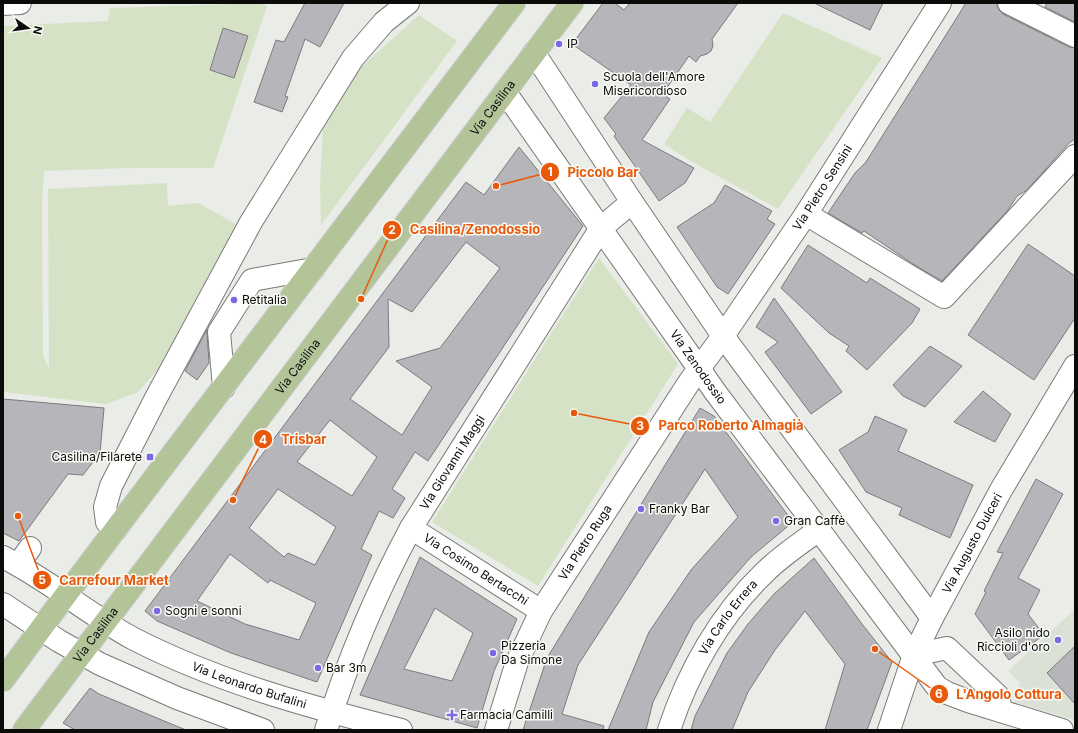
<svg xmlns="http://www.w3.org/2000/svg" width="1078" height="733" viewBox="0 0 1078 733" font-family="Inter,sans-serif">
  <rect width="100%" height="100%" fill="#eaece8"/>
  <path fill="#dce1d5" d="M1075 609V720L1014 702 1020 683 1008 671Z"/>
  <path fill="#d5e2c5" d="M260 3 267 6 213 168H130L44 171 42 204 43 356 49 368 48 189 167 183 168 206 198 203 236 224 158 369 138 392 106 404 3 392V26L108 21 110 8Z
    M783 13 882 58 778 209 694 163 664 144 687 108 710 122Z
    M419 15 457 41 321 225 320 185 323 129 359 69Z
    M599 258 678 364 538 586 432 522Z"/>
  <path fill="#b6b6ba" stroke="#7b7b7f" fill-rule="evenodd" d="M305 3H344L320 47 305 39 285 96 288 97 282 112 254 102 276 40 284 42Z
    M603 3H615L624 10 630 3H738L712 39 713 46 711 51 707 54 700 56 696 62 689 56 664 92 666 93 664 95 670 99 642 140 694 168 685 183 659 201 614 136 616 134 604 118 631 85 572 44Z
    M814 3H883L870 30Z
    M966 3H994L997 4 999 10 1003 14 1069 47 1075 48V139L1069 143 1027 190 1017 196 1008 210 942 281 913 264 864 231 862 233 828 213 855 173 866 162Z
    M1047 3H1075V22L1045 7Z
    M223 28 248 36 234 78 210 70Z
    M519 147 583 226 428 461 415 452 392 489 405 498 393 518 379 511 361 549 372 555 317 682 231 653 157 621 145 611 466 182 484 195ZM466 242 500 268 440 348 396 361 432 387 402 435 350 399 389 347 388 299 412 312ZM330 420 377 457 352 496 297 462ZM278 489 336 527 315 565 288 553 284 557 249 528ZM230 554 268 583 270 580 316 603 299 640 245 624 197 601Z
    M725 185 772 211 767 219 775 224 728 294 717 287 677 227 714 203Z
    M1028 244 1075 276V318L1034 380 968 335Z
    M808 245 867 283 870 278 920 309 912 323 867 370 846 351 849 346 829 333 781 288Z
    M774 298 842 392 811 414 765 352 778 342 756 327Z
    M207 329V333L209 363 197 380 185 371Z
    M930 346 962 366 925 407 903 396 893 385Z
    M983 391 1011 414 995 442 954 422Z
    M3 399 104 408 100 453 83 475 68 474 19 541 3 533Z
    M700 408 714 416 793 522 751 557 694 622 653 702 646 730H608L649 632 691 570 738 517 705 469 578 665 562 714 604 726 603 730H523L547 658Z
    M875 416 907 430 898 451 973 485 950 538 899 515 902 508 866 492 839 450 868 432Z
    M1036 479 1063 494 1018 578 1040 590 1028 614 1044 635 1009 660 975 614 986 592 984 591 1003 553 997 552Z
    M420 557 517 619 494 671 477 728 360 695ZM435 608 473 633 452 681 404 669Z
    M814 558 862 624 892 662 867 730H825L845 664 805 611 775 650 748 692 732 730H691L695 716 727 653 748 624 774 594Z
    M1075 646V704L1047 673Z
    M90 688 99 694 186 730H75L63 723Z"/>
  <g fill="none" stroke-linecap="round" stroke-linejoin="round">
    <defs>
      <g id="minor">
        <path d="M1009 3 1075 36"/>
        <path d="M3 4 20 3"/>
        <path d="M534 53 632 202 723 336 932 618"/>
        <path id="s1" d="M505 92 716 393 937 687 947 693 968 701 1062 730"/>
        <path d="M806 214 944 297 1075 156"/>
        <path d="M224 387 219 332 252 280 313 269"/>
        <path id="s2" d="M411 528 541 611"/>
        <path d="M116 529 107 522 105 507 111 486 156 398 251 222 353 58 384 22 408 3"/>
        <path id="s3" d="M3 557C49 580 89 615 134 639 218 682 310 707 401 730"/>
        <path d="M18 565 30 548"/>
        <path d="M3 604 59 641 100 664 177 698 263 730"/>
        <path d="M914 655 947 648 998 696 1001 711"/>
        <path id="s4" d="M326 730C348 660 376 593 411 528L601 228 632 202"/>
        <path id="s5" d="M496 730 517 662 541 611 690 381 723 336 806 214 940 3"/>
        <path id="s6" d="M669 730C688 672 720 615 765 572 781 556 801 543 820 529"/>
        <path id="s7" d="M889 730 914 655 932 618 1001 490 1075 366"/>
      </g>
      <g id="major">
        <path d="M3 680 65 596 514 3"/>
        <path id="s8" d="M24 730 572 3"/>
      </g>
    </defs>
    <use href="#minor" stroke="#797b77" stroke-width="24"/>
    <use href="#major" stroke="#c9cac9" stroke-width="24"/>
    <use href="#minor" stroke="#fff" stroke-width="22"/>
    <use href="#major" stroke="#b3c499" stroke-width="22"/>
  </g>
  <g fill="#7a69e5" stroke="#f8faf5" stroke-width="1.5">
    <circle cx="559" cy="44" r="4"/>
    <circle cx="595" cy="84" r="4"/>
    <circle cx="234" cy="300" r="4"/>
    <rect x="146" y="453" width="8" height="8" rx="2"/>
    <circle cx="641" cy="509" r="4"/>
    <circle cx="776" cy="521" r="4"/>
    <circle cx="157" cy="611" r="4"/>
    <circle cx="1058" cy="640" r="4"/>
    <circle cx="493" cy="653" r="4"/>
    <circle cx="318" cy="668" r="4"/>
    <path d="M450 709h4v4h4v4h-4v4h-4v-4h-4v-4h4z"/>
  </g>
  <g text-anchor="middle" stroke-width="3" stroke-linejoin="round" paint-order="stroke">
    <g font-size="12" fill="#0b0c0a" stroke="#f8faf5" text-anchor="start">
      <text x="567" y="48">IP</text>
      <text x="603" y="81">Scuola dell'Amore<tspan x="603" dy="14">Misericordioso</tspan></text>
      <text x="242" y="304">Retitalia</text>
      <text x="142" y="461" text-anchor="end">Casilina/Filarete</text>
      <text x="649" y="513">Franky Bar</text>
      <text x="784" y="525">Gran Caffè</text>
      <text x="165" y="615">Sogni e sonni</text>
      <text x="1050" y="637" text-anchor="end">Asilo nido<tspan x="1050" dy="14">Riccioli d'oro</tspan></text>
      <text x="501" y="650">Pizzeria<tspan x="501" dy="14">Da Simone</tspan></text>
      <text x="326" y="672">Bar 3m</text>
      <text x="460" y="719">Farmacia Camilli</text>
    </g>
    <g font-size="12" fill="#0b0c0a" stroke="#f8faf5">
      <text dy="4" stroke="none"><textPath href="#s8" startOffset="779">Via Casilina</textPath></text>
      <text dy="4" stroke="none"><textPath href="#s5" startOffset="636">Via Pietro Sensini</textPath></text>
      <text dy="4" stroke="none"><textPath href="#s8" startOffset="455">Via Casilina</textPath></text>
      <text dy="4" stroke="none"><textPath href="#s1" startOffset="336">Via Zenodossio</textPath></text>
      <text dy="4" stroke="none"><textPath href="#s4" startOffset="297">Via Giovanni Maggi</textPath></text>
      <text dy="4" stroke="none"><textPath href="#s5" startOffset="209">Via Pietro Ruga</textPath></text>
      <text dy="4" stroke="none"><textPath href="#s7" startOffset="205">Via Augusto Dulceri</textPath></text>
      <text dy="4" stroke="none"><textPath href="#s2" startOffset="77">Via Cosimo Bertacchi</textPath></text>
      <text dy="4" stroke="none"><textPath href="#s6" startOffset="128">Via Carlo Errera</textPath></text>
      <text dy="4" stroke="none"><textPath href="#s8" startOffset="119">Via Casilina</textPath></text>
      <text dy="4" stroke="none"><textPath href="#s3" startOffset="279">Via Leonardo Bufalini</textPath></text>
    </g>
  </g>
  <path fill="none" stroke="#e8590c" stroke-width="1.5" d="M496 186L550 172M361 299L392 230M574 413L640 426M233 500L263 439M18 516L42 580M875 649L939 694"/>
  <g fill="#e8590c" stroke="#f8faf5" stroke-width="1.5">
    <circle cx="496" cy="186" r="4"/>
    <circle cx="361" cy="299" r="4"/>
    <circle cx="574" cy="413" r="4"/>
    <circle cx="233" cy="500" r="4"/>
    <circle cx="18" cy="516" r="4"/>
    <circle cx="875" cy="649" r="4"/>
    <circle cx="550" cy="172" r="10"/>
    <circle cx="392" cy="230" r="10"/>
    <circle cx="640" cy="426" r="10"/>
    <circle cx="263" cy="439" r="10"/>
    <circle cx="42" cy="580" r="10"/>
    <circle cx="939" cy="694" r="10"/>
  </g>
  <g font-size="12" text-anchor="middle" font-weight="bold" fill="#fff">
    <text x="550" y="176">1</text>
    <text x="392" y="234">2</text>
    <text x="640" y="430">3</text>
    <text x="263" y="444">4</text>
    <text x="42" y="584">5</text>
    <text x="939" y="698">6</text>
  </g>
  <g font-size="13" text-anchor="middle" font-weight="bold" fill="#e8590c" stroke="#f8faf5" stroke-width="3" stroke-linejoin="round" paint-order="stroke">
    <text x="603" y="177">Piccolo Bar</text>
    <text x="475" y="234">Casilina/Zenodossio</text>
    <text x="731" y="430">Parco Roberto Almagià</text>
    <text x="304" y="444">Trisbar</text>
    <text x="114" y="585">Carrefour Market</text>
    <text x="1009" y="699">L'Angolo Cottura</text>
  </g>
  <rect width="1078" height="733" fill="none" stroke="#0b0c0a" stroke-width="8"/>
  <g transform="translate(28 28) rotate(103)" stroke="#f8faf5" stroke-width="3" paint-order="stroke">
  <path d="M0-3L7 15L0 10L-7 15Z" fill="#0b0c0a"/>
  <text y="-6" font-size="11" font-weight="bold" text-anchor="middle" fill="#0b0c0a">N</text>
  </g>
</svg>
